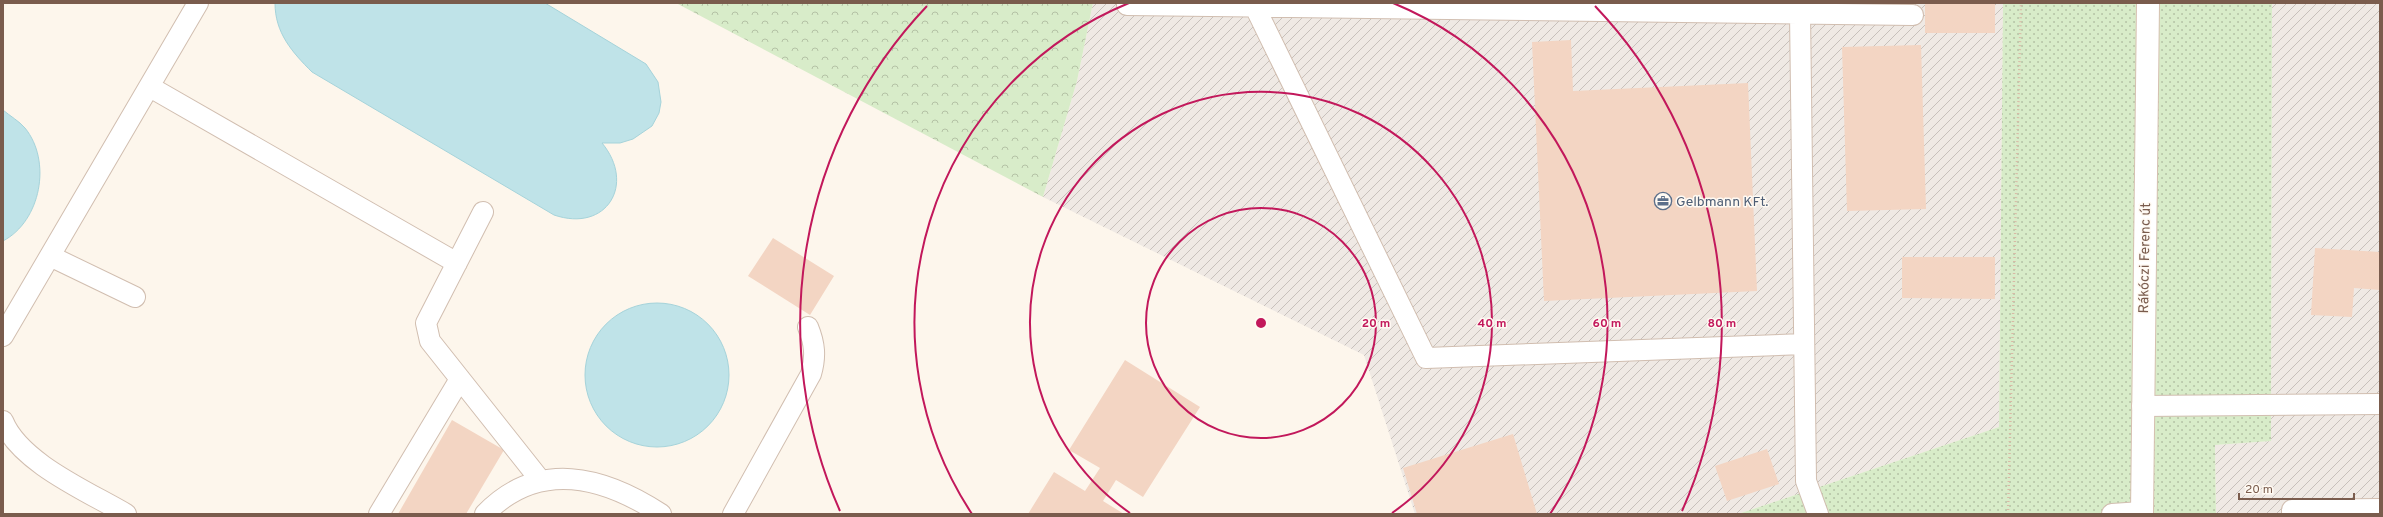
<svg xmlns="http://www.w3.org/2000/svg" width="2383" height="517" viewBox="0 0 2383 517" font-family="Overpass,sans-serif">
  <defs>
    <pattern id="industrial-furrows" width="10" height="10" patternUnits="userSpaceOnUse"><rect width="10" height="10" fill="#efe9e4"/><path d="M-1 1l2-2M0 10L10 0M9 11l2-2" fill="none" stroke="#c7c0bb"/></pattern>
    <pattern id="grass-dots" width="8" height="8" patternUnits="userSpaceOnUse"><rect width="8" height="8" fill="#d8ecc9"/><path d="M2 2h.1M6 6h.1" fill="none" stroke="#b4c2a5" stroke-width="1.8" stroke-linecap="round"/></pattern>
    <pattern id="forest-crowns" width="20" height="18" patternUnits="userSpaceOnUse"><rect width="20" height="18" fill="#d8ecc9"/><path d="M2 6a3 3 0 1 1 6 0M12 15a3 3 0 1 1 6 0" fill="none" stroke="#b4c2a5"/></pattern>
  </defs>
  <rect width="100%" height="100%" fill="#fdf6ec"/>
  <path fill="url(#industrial-furrows)" d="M1093 3H2003L1999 427 1738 514H1415L1364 355 1043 197 1077 81Z
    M2272 3H2380V514H2216L2215 445 2271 441Z"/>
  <path fill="url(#grass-dots)" d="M2003 3H2272L2271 441 2215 445 2216 514H1738L1999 427Z"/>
  <path fill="url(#forest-crowns)" d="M676 3H1093L1077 81 1043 197Z"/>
  <path fill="#bfe3e8" stroke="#a5d3da" d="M275 3H545L646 64 658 82 661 102 659 113 652 126 633 139 620 143H602C636 184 607 233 554 215L312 72C292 52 275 33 275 3Z
    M3 110C10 116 19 121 25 128 52 161 41 221 3 241Z
    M585 375a72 72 0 1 1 144 0a72 72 0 1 1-144 0Z"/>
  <path fill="#f3d5c3" d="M1925 3H1995V33H1925Z
    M1571 40 1573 91 1748 83 1757 291 1544 301 1532 42Z
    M1921 45 1926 209 1847 211 1842 47Z
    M773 238 834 276 810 315 748 276Z
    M2315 248 2380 252V290L2354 288 2352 317 2311 315Z
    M1902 257H1995V299L1902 298Z
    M1125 360 1200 407 1143 497 1116 480 1103 501 1124 514H1028L1054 472 1085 491 1100 468 1069 450Z
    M452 420 504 450 466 514H398Z
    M1513 434 1537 514H1417L1403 468Z
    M1767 449 1779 484 1727 501 1715 466Z"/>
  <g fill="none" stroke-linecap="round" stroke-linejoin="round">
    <defs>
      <path id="lane" d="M1127 5 1913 15
        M1255 7 1426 358 1804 344
        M1800 13 1806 481 1818 514
        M150 87 457 263
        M483 212 426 323 430 341 541 481
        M50 256 135 297
        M3 336 198 3
        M2142 406 2380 404
        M3 421C20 463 89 492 126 514
        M379 514 460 379
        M485 514C538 459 603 476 661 514
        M733 514 811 374C816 357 815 344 808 327
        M2112 514 2142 512
        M2292 514V510L2380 509"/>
      <path id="secondary" d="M2142 514 2148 3"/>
    </defs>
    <use href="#lane" stroke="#d1beb0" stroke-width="22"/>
    <use href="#secondary" stroke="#d6c0b0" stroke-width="24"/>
    <path stroke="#d9b8a5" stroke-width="2.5" stroke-dasharray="1 3" stroke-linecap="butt" d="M2008 514 2021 3"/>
    <use href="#lane" stroke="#fff" stroke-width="20"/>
    <use href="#secondary" stroke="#fff" stroke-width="22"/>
  </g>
  <g fill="none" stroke="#c2185b" stroke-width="2">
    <circle cx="1261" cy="323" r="115"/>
    <path d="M1130 513A231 231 0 1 1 1392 513"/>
    <path d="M972 514A346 346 0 0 1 1129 3M1393 3A346 346 0 0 1 1550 514"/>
    <path d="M840 511A461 461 0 0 1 927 6M1595 6A461 461 0 0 1 1682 511"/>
  </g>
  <defs>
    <symbol id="office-ring" viewBox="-11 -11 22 22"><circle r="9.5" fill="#fffaf3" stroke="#5c6f8a" stroke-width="1.5"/><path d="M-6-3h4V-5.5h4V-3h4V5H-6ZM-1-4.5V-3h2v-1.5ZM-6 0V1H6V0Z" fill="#5c6f8a"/></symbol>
  </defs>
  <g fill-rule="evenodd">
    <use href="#office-ring" x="1653" y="191" width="20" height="20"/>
  </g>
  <g text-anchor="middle" stroke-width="3" stroke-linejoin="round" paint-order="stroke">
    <g font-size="14" fill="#4e5e75" stroke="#fffaf3" text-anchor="start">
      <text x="1676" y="206">Gelbmann KFt.</text>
    </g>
    <g font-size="14" fill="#7a5c4d" stroke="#fffaf3">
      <text transform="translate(2144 258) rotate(-89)" y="5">Rákóczi Ferenc út</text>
    </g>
  </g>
  <circle cx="1261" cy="323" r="6" fill="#c2185b" stroke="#fffaf3" stroke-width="2"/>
  <g font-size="12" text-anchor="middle" font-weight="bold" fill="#c2185b" stroke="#fffaf3" stroke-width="3" stroke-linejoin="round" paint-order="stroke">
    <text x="1376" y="327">20 m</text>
    <text x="1492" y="327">40 m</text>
    <text x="1607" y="327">60 m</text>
    <text x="1722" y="327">80 m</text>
  </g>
  <rect width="2383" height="517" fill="none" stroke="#7a5c4d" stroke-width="8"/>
  <path d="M2239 493v6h115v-6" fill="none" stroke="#7a5c4d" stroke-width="2"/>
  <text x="2245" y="493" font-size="12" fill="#7a5c4d" stroke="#fffaf3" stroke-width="3" paint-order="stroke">20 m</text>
</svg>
